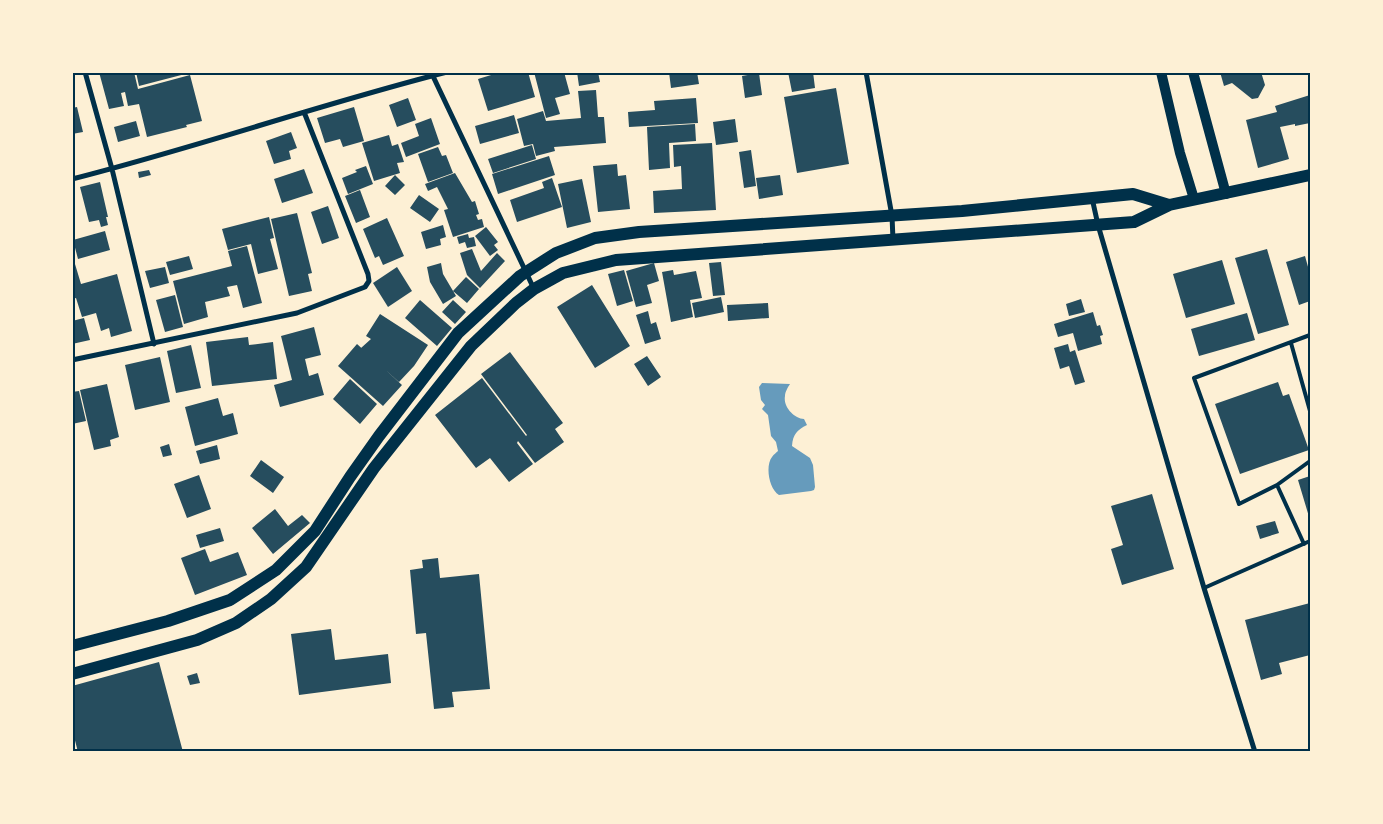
<svg xmlns="http://www.w3.org/2000/svg" width="1383" height="824" viewBox="0 0 1383 824" font-family="'Sofia Sans Condensed',sans-serif">
  <rect width="100%" height="100%" fill="#fdf0d5"/>
  <path fill="#669bbc" d="M762 383 790 384C788 387 785 392 785 396 783 407 794 418 804 419L807 425C797 430 793 434 792 446L810 458 813 465 815 487 814 490 811 491 779 495C769 489 765 466 772 457 774 454 776 453 778 451L776 442 771 436 768 415 762 409 765 405 761 400 759 387Z"/>
  <path fill="#264d5e" d="M99 72H134L138 89 190 75 202 121 186 125 187 127 147 137 139 104 128 106 125 92 121 93 124 106 109 109Z
    M136 72H189V73L139 86Z
    M501 72H528L535 97 488 111 478 79Z
    M534 72H564L570 94 555 98 560 114 546 118Z
    M577 72H598L600 82 579 86Z
    M669 72H697L699 84 671 88Z
    M788 72H813L815 88 792 92Z
    M1220 72H1261L1265 85 1258 98 1252 99 1232 83 1224 86Z
    M759 73 762 95 745 98 742 76Z
    M836 88 849 164 797 173 784 97Z
    M596 90 598 117H604L606 143 554 147 555 151 536 156 533 144 524 146 517 119 543 111 546 121 581 118 578 91Z
    M1310 95V123L1295 126V124L1280 127 1289 159 1258 168 1246 120 1277 112 1275 106Z
    M408 98 416 120 397 127 389 105Z
    M696 98 698 123 629 127 628 112 655 110 654 101Z
    M77 107 83 132 72 134V108Z
    M354 107 364 141 343 147 340 139 325 143 317 118Z
    M514 115 519 133 480 144 475 126Z
    M431 118 440 144 406 157 401 143 419 136 415 124Z
    M735 119 738 142 716 145 713 122Z
    M136 121 140 136 118 142 114 127Z
    M695 124 696 141 669 143 670 168 649 170 647 127Z
    M291 132 297 148 289 151 291 159 274 164 266 141Z
    M389 135 392 146 398 144 404 162 397 163 400 173 374 181 362 143Z
    M712 143 716 210 654 213 653 191 682 189 681 166 674 167 673 145Z
    M532 145 536 159 493 173 488 159Z
    M438 147 442 156 446 155 453 173 428 182 418 154Z
    M751 150 756 186 744 188 739 152Z
    M549 156 555 175 498 194 492 174Z
    M617 164 618 176 626 175 630 209 598 212 593 166Z
    M366 166 373 184 348 194 342 178 357 172 355 170Z
    M304 169 313 193 282 203 274 179Z
    M149 170 151 175 139 178 138 172Z
    M455 173 472 202 475 201 479 214 476 215 478 220 482 219 484 227 453 237 444 210 448 209 437 187 428 191 425 184Z
    M395 175 405 185 395 195 385 186Z
    M780 175 783 195 759 199 756 178Z
    M552 178 562 207 517 222 510 200 544 188 542 182Z
    M582 179 591 222 567 228 558 184Z
    M100 182 108 217H106L108 225 101 227 99 220 89 222 80 187Z
    M360 190 370 217 356 223 345 196Z
    M419 195 439 209 430 222 410 208Z
    M328 206 339 238 322 244 311 212Z
    M297 213 312 273 308 274 312 291 289 296 271 219Z
    M269 217 274 238 270 239 278 269 258 274 251 244 228 250 222 229Z
    M387 218 404 256 383 265 379 256 375 258 363 229Z
    M443 225 446 237 440 239 441 245 426 249 421 232Z
    M486 227 498 242 494 245 498 250 490 256 475 236Z
    M105 231 110 250 78 259 73 240Z
    M468 234 469 238 474 237 476 246 467 248 465 242 459 244 457 237Z
    M247 246 262 303 243 308 237 285 227 287 230 296 205 302 208 317 184 324 173 281 232 266 228 251Z
    M472 249 481 271 497 253 505 261 480 288 467 275 460 253Z
    M1267 249 1289 325 1258 334 1235 258Z
    M72 254 81 284 117 274 132 331 111 337 109 328 101 331 96 313 82 317 76 298 72 299Z
    M189 256 193 269 170 275 166 262Z
    M1305 256 1310 274V301L1299 305 1286 262Z
    M1222 260 1235 304 1186 318 1173 274Z
    M721 262 725 295 713 296 709 263Z
    M441 263 443 274 456 296 443 304 430 282 427 267Z
    M654 263 659 281 647 285 652 303 636 307 626 271Z
    M165 267 169 283 150 288 145 271Z
    M397 267 412 291 388 307 373 283Z
    M624 270 633 301 617 306 608 274Z
    M673 270 674 275 696 271 702 298 690 300 693 317 671 322 662 272Z
    M466 277 479 289 467 303 453 291Z
    M592 285 630 346 595 368 557 307Z
    M175 295 183 327 165 332 156 300Z
    M721 297 724 312 695 318 692 303Z
    M1081 299 1085 312 1069 316 1066 304Z
    M420 300 452 328 437 346 405 318Z
    M453 300 466 312 455 324 442 312Z
    M768 303 769 318 728 321 727 305Z
    M648 311 651 324 656 322 661 339 645 344 636 315Z
    M1093 312 1097 326 1100 325 1103 335 1100 336 1102 344 1078 351 1073 333 1058 337 1054 324Z
    M1247 313 1255 340 1199 356 1191 329Z
    M380 314 428 345 414 366 399 382 361 348 371 339 366 336Z
    M84 318 90 340 72 344V321Z
    M314 327 321 355 305 359 309 376 318 373 324 395 280 407 274 385 292 380 281 336Z
    M248 337 249 345 273 342 277 379 212 386 206 342Z
    M357 344 402 385 383 406 338 366Z
    M1068 344 1070 352 1075 350 1085 382 1075 385 1069 366 1060 369 1054 348Z
    M191 345 201 388 176 393 167 351Z
    M510 352 563 423 555 429 564 442 535 463 518 441 517 443 533 464 509 482 490 458 476 468 435 415 482 378 526 436 527 435 481 374Z
    M647 356 661 377 648 386 634 364Z
    M160 357 170 402 135 410 125 365Z
    M350 379 377 404 360 424 333 399Z
    M1278 382 1283 396 1289 394 1309 450 1240 474 1215 404Z
    M107 384 119 437 110 440 111 446 94 450 80 390Z
    M79 391 86 421 72 424V392Z
    M218 398 223 416 233 413 238 434 195 446 185 407Z
    M169 444 172 455 163 457 160 447Z
    M217 445 220 459 200 464 196 451Z
    M261 460 284 477 273 493 250 476Z
    M199 475 211 509 187 518 174 484Z
    M1310 476V520L1298 480Z
    M1152 494 1174 569 1122 585 1111 549 1123 545 1111 506Z
    M275 509 288 526 302 515 310 523 273 554 252 528Z
    M1275 521 1279 533 1260 539 1256 526Z
    M220 528 224 541 200 548 196 535Z
    M205 549 210 562 238 552 247 575 195 595 181 558Z
    M438 558 440 578 479 574 490 689 452 692 454 707 434 709 426 633 416 634 410 570 423 568 422 560Z
    M1310 603V655L1279 663 1282 674 1261 680 1245 620Z
    M331 629 335 660 388 654 391 683 299 695 291 634Z
    M159 662 183 752H78L72 729V686Z
    M197 673 200 683 190 685 187 676Z"/>
  <g fill="none" stroke-linecap="round" stroke-linejoin="round">
    <path stroke="#003049" stroke-width="4" d="M1291 343 1310 411
      M1277 485 1239 504 1194 378 1310 335
      M1304 544 1277 485 1310 461
      M1204 588 1310 541"/>
    <path stroke="#003049" stroke-width="5" d="M85 72 112 169 154 344
      M431 72 534 289
      M866 72 892 216 893 240
      M72 179C198 147 321 104 447 72
      M1092 198 1098 225 1204 588 1255 752
      M72 360 297 313 365 287 369 281 368 274 304 112"/>
    <path stroke="#003049" stroke-width="10" d="M1161 72 1180 153 1194 199
      M1193 72 1226 194"/>
    <path stroke="#003049" stroke-width="12" d="M72 646 168 621 230 600 276 570 315 531 350 477 379 436 458 333 520 276 556 253 595 238 639 232 962 211 1133 194 1169 205
      M72 674 197 640 236 623 271 599 306 567 374 468 471 346 516 303 534 289 563 273 616 260 1134 222 1169 205 1310 175"/>
  </g>
  <rect width="1383" height="824" fill="none" stroke="#fdf0d5" stroke-width="148"/>
  <rect x="74" y="74" width="1235" height="676" fill="none" stroke="#003049" stroke-width="2"/>
</svg>
